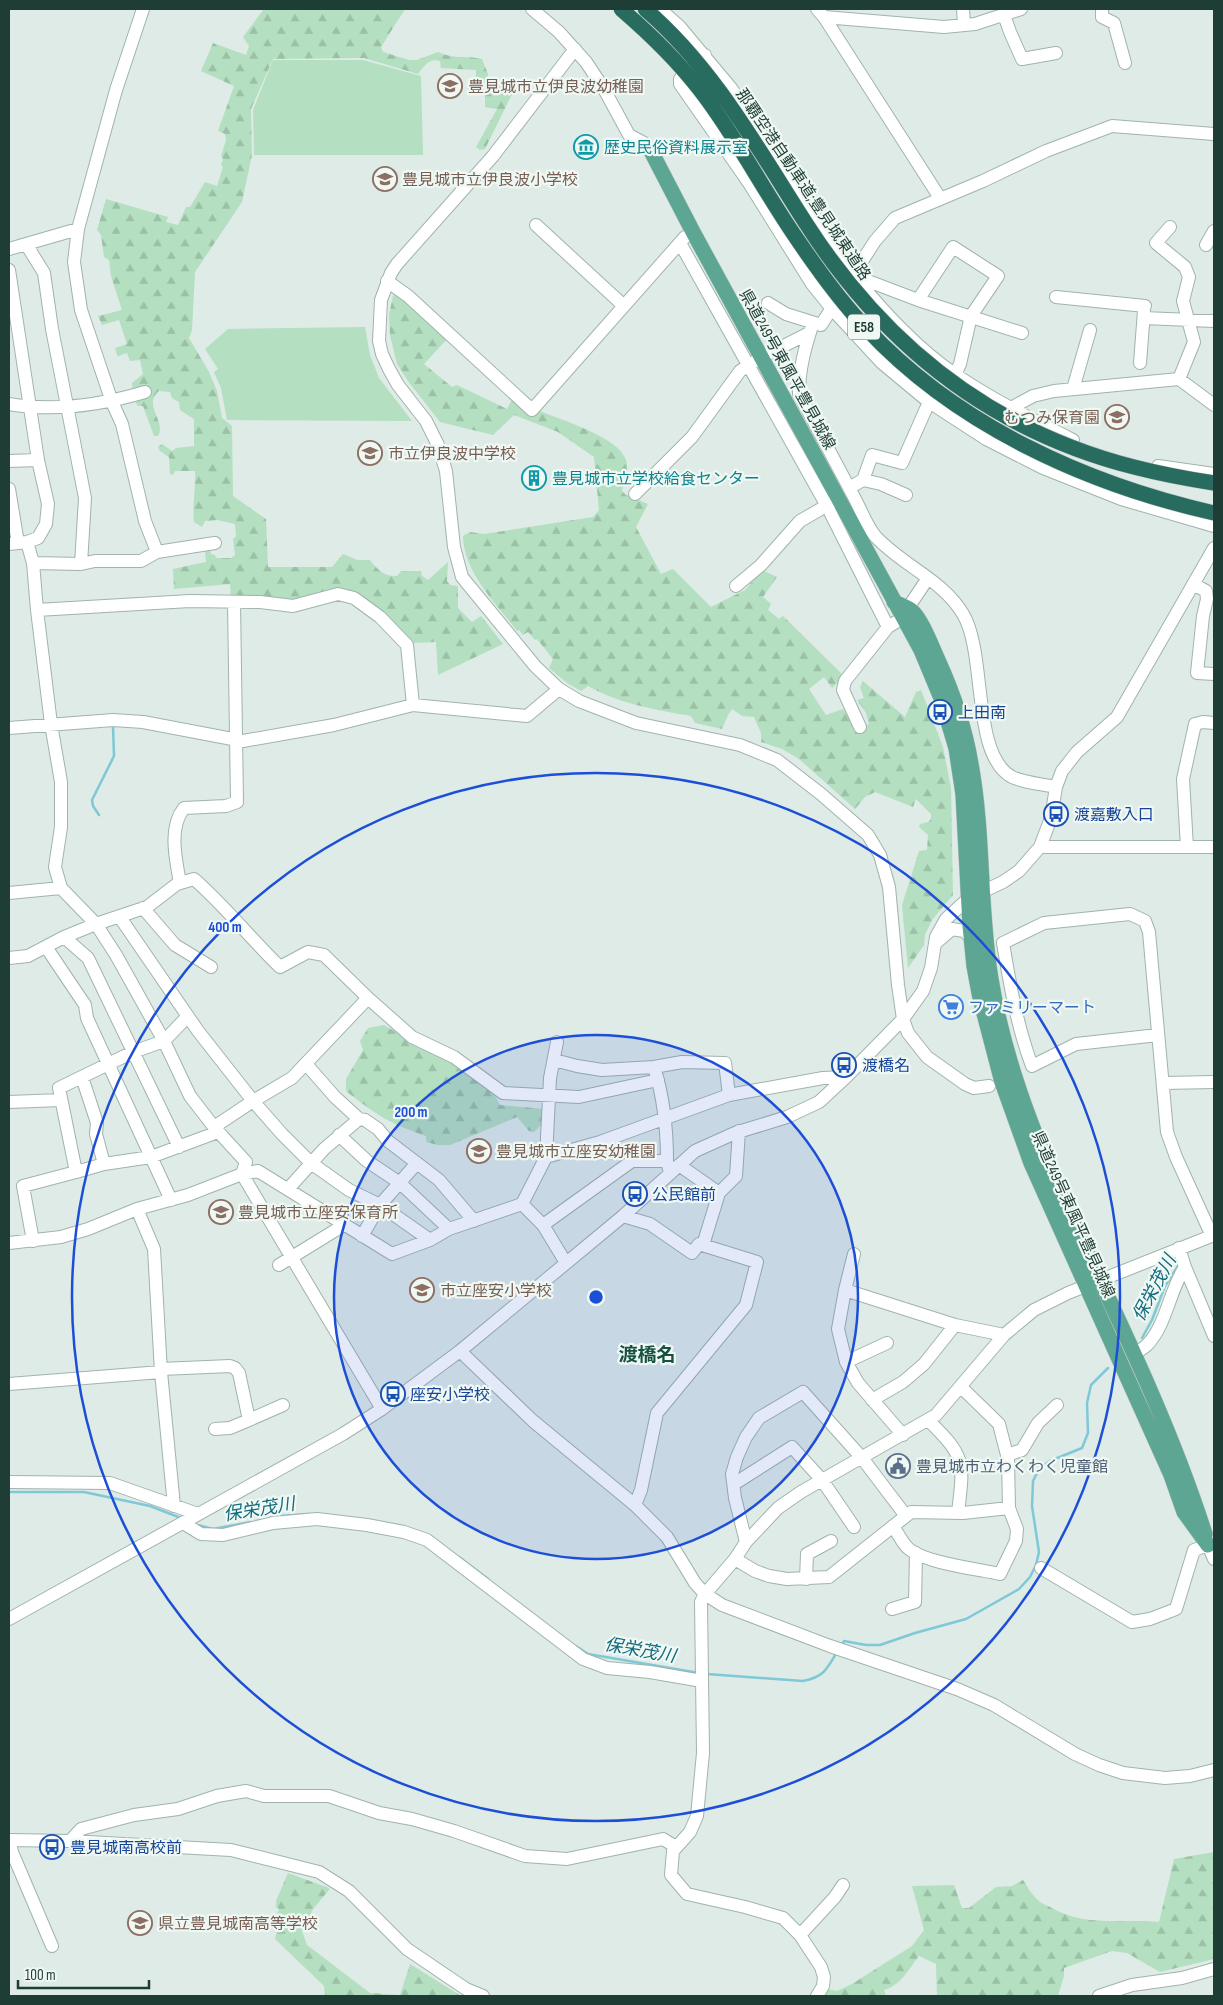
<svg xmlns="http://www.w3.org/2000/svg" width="1223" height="2005" viewBox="0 0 1223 2005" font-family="'Sofia Sans Condensed','Noto Sans JP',sans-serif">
  <defs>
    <pattern id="forest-firs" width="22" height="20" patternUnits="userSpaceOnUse" patternTransform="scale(1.25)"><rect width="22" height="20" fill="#b4dfc0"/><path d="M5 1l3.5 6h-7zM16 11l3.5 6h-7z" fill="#9ac0a6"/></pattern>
  </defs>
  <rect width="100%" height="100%" fill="#deebe6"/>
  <path fill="url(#forest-firs)" d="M264 9H405L381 47 383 52 409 60H417L438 52C456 60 465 55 482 59L488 74 487 79 513 92 485 149 480 150 476 147 497 109 485 107V83H476V70L441 68 440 61C428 58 425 66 418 74L364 58 273 59 251 109 252 155 242 202 195 272 192 330 189 338 209 372 217 391 222 418 232 426 233 496 266 519 268 567H332L343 554 357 560H370C377 569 384 577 397 576L401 571H421L422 576 428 580 448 562 447 581 450 585 458 586V608L472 622 481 616 503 644 438 675 436 642 412 643 362 597 302 601 231 597 230 584 174 589 173 569 206 562 205 550 210 549 211 554 215 555 216 558H231L235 555 233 539 236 536 235 524 217 520 205 521 202 527 194 522C192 505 196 488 195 471H175L173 475 170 474 169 457 160 451 158 447 162 444 172 451 176 448 194 446V419L180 410 179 402 172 398 170 392 159 391C142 405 167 422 158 436H154L143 406H138L134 400 132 383 143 374 140 360 130 361 127 353 118 356 115 348 127 344 119 320 102 325 98 316 122 310 111 276 109 260 104 257 101 235 97 230 106 199 168 217 166 222 178 225 186 207H190L205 182 217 186 223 167 221 165 223 159 221 156 226 140 225 134 218 131 234 86 201 71 213 43 246 55 249 46 243 37Z
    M394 291 449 337 424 364 452 387 457 385 507 409 514 396C522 401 529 406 537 410 559 419 619 437 626 460 629 469 624 482 622 491L626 495 648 504 636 527 661 574 673 569 711 607 745 590 762 570 777 577 763 597 771 604 768 610 779 619 783 616 844 676 832 688 824 677 809 689 826 715 843 709 859 731 869 724 866 713 857 700 864 698 860 687 863 681 905 717 916 692 921 690 943 747 951 788 953 895 932 920 925 935 924 945 908 968 902 905 919 851 927 850 928 835 919 827 920 824 928 822 931 819V814L916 799 913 807 875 792 865 797 855 809 799 759 782 749 761 742V733L754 717 742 716 732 709 728 715 722 729 695 723 691 716C656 710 620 704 588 686L581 691 567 683 549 668 553 659 537 639 535 640 528 632 523 635 519 630 517 631C496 603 464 573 463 536L470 532 484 534 593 517 599 510 594 457 558 432 514 415 493 435 440 422 408 381 397 364 390 335 389 315Z
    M384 1025 431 1052 453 1060 494 1094 500 1105 544 1109V1122L534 1132 529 1131 517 1117 450 1145H438L426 1142V1136C390 1124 375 1114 346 1091V1079L363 1050 360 1041 368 1028Z
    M1214 1852V1959L1160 1972 1127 1953 1112 1951 1064 1968V1976L1058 1996H937L936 1964 919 1956C909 1969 900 1986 884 1990L886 1996H822L826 1989 837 1991 852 1984 912 1946 924 1930 912 1886 954 1885 962 1908H969L996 1887 1012 1886 1023 1880C1027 1886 1031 1894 1037 1899 1040 1903 1046 1905 1050 1907 1086 1928 1121 1918 1159 1922L1174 1859Z
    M288 1873 329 1888V1890L313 1909 302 1931 307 1945 370 1993 400 1995 410 1964 461 1996H325L324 1986 275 1939 279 1922 275 1920 279 1909 276 1907V1901Z"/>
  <path fill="#b4dfc0" d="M273 60H363L421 76 423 155H254L253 110Z
    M365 327 370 355 379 378 412 421 227 420 221 388 214 372 218 369 205 349 228 329Z"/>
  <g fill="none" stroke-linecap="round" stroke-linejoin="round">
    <path stroke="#7fc8d7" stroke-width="2.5" d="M99 815 93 806 92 800 114 756 113 726
      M1142 1338 1152 1320 1165 1286 1180 1263
      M9 1492H84L150 1506 181 1518
      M281 1516 308 1514
      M198 1525 213 1529 251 1522
      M459 1557 488 1579
      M842 1645 844 1641 866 1645H880L915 1633 966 1619 1019 1589 1030 1577 1036 1565 1039 1552 1032 1506 1033 1481 1039 1469 1050 1461 1082 1448 1088 1433 1087 1403 1091 1385 1108 1368
      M576 1646 588 1654 699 1673
      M707 1674 803 1681C824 1677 827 1669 837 1652"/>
    <defs>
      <path id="minor" d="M532 9 559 32 586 62 604 89 629 135 644 143 652 153
        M660 9 680 27 731 88 853 275C883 311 917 349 956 375 993 400 1033 420 1073 440
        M817 9 824 17 940 198
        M963 9 964 25
        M1102 9V17L1114 23 1125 63
        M1004 15 1010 32 1022 59 1056 53
        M824 17 944 27 975 24 1021 9
        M575 49 493 156 397 264 391 273 381 300 379 341 382 354 389 369 398 385 426 421 438 445 446 471 454 547 462 577 535 666 559 689 579 701 636 723 740 745 777 760 821 794 868 835 880 855 889 887 898 985 903 1019 908 1033 927 1057 965 1084 974 1088 989 1086
        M705 55 680 79V84L749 183 812 284 832 309 882 363 929 402 986 439 1043 468 1121 499 1214 526
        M536 225 624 306
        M1170 227 1156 243 1185 267 1189 277 1183 301 1194 342 1179 379
        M680 243 827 506 888 627
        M26 244 44 273 52 329 85 498 81 564
        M1206 245 1214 231
        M9 249 78 229
        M9 270 38 460 48 504 46 524 38 538 27 542
        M855 276 918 300 1022 333
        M387 281 408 296 532 410 685 237
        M1056 297 1145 306
        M768 303 786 314 821 325 875 241 895 218 983 181 1046 151 1112 126 1214 134
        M1144 318 1214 321
        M813 323C805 347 799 369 799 394 817 428 836 463 854 497 861 510 867 527 876 537 903 566 943 580 963 614 987 654 971 755 1012 777 1025 783 1042 784 1056 787
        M1140 363 1144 311
        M1073 389 1090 330
        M9 404C55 412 101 405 145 392
        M1011 408 1033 396 1054 391 1179 379 1214 405
        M9 461 38 460
        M1158 466 1214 474
        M863 480 881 484 906 495
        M849 488 863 480 872 455 902 463 929 402 955 375 960 364 971 316 998 276 953 247 918 300
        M9 489 18 543
        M635 494 692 437 740 371 762 357 809 333
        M9 544 27 542 33 563 37 610 51 724 61 782V827L55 867 61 888 96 924 116 955 164 1041 190 1096 214 1127 246 1162 242 1174 382 1409
        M157 552 215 543
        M33 563 81 564 95 561H141L157 552 145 521 122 424 112 402 81 310 74 262 78 229 116 90 143 9
        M1193 584 1206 591 1207 599 1203 616 1197 673 1214 674
        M736 586 761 565 800 521 833 502
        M908 608 928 578
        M37 610 190 601 260 602 293 606 338 594 354 598 380 617 407 645 413 705
        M860 727 843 690 845 681 888 627 896 622
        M9 728 113 720 143 722 243 741 334 725 413 705 527 716 559 689
        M1040 847H1214
        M1187 847 1183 779 1195 724 1203 722 1214 723
        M180 883C176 860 168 828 184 808L226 806 237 802 234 602
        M9 893 61 888
        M143 908 175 945 211 967
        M119 916 198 1031 253 1101 282 1134 311 1163 349 1190 380 1205 430 1240
        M64 937 88 958 179 1147
        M937 942 952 929 964 931 971 938
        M46 947 85 1005 87 1018 171 1200
        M9 958 28 956 64 937 96 924 147 907 177 884 194 879C225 906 250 938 280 967L308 952 324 955 368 998 292 1078 253 1101 214 1127
        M368 998 412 1037 454 1057 503 1093 579 1097 658 1080
        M1158 1035 1076 1044 1032 1066C1017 1026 1010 985 1003 943L1044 923 1130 914 1145 921 1149 932 1167 1132 1176 1157 1212 1236
        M554 1060 577 1066 602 1070 654 1067
        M82 1077 97 1123 96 1134 104 1164
        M1163 1083 1214 1082
        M9 1102 61 1100
        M359 1119 365 1120 378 1129 388 1141 439 1180 474 1221
        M339 1135 367 1161 400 1183 449 1229
        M546 1157 600 1142 729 1095 823 1078 846 1077
        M667 1161C667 1129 664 1098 654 1067L682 1062 725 1063 729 1095
        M679 1165 719 1193
        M76 1172 104 1164 151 1157 218 1132
        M288 1189 324 1149 359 1119 335 1097 306 1064
        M522 1204 543 1225 566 1263
        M137 1209 154 1249 161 1372 174 1506
        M623 1216 650 1224 692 1253 699 1244 757 1262 746 1305 657 1413 641 1490 635 1505
        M543 1225 632 1161H667L669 1169
        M362 1236 380 1205 417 1163
        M33 1241 23 1186 76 1172 59 1088 133 1052 164 1041 188 1016
        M9 1243 61 1237 88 1229 137 1209 188 1195 242 1174 258 1171 392 1254 430 1240 449 1229 522 1204 546 1157 550 1078 557 1042
        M703 1245 719 1193 736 1176 739 1131
        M279 1265 344 1225
        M1185 1267 1214 1336
        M845 1290 854 1254
        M460 1351 533 1421 635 1505 667 1537 695 1583 705 1594 722 1605 830 1646 957 1689 994 1705 1075 1754 1099 1765 1123 1773 1165 1778 1190 1776 1214 1770
        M1134 1354C1138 1351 1143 1349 1147 1345 1167 1324 1169 1291 1185 1267L1179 1248
        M846 1362 887 1343
        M161 1369 230 1366 235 1368 239 1373 249 1420 283 1405
        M9 1384 161 1372
        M872 1400 903 1382 924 1364 955 1325
        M928 1420C966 1457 964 1462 958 1513
        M215 1429 230 1428 249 1420
        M903 1435 858 1383 846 1362 838 1329 845 1290 955 1325 1004 1335
        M1007 1455 1022 1450 1038 1423 1057 1405
        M9 1482 110 1483 198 1514
        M734 1484 792 1447 822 1480 854 1527
        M183 1523 201 1534 223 1535 273 1523 317 1519 367 1525 404 1532 427 1540 583 1659 607 1668 650 1672 702 1681
        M893 1526C898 1533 902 1543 909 1549 926 1563 977 1569 1000 1574L1016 1541 1017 1529 1009 1508
        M746 1542 735 1498 732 1474 737 1457 746 1437 759 1418 803 1392 862 1458 906 1516
        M735 1559 755 1571 769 1576 787 1579 829 1577 911 1512 963 1513 1009 1508 1008 1459 999 1424 961 1387
        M1041 1568 1132 1622 1150 1619 1176 1609 1194 1550 1208 1545 1214 1559
        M806 1579 807 1554 831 1541
        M892 1609 915 1602 916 1553
        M9 1619 343 1434 382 1409 460 1351 623 1216 695 1151 735 1133 787 1117 819 1102 846 1077 903 1019 923 991 931 968 936 937 946 919 969 898 1003 882 1019 871 1040 847 1051 818 1056 787 1062 771 1077 752 1117 717 1214 548
        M9 1840 70 1841 231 1850 319 1872 349 1891 407 1949 466 1989 483 1996
        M9 1840 12 1852 52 1946
        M70 1841 81 1829 134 1815 178 1809 217 1796 246 1791 264 1796H329L379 1813 412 1819 454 1831 525 1856 567 1859 663 1839 676 1847
        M800 1935 835 1897 843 1885
        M817 1996 823 1986 824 1977 821 1967 800 1935 783 1918 745 1907 687 1894 671 1875 673 1851 690 1832 697 1816 703 1753 701 1602 705 1594 735 1559 746 1542 778 1508 801 1492 936 1415 1004 1335 1034 1310 1068 1293 1214 1235
        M1099 1996 1132 1985 1182 1978 1214 1969"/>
      <path id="major" d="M652 153 693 232 921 650 941 698 956 748 963 794 970 926 974 966 980 998 1002 1082 1031 1163 1171 1475 1184 1512 1208 1545
        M894 602C900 605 907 607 912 611 922 620 932 647 938 660 953 693 965 728 971 764 984 835 979 908 991 979 1007 1079 1049 1170 1091 1261 1133 1350 1175 1440 1205 1534"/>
    </defs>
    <use href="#minor" stroke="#a1b3ad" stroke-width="14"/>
    <use href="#major" stroke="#bcc5c2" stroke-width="16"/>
    <use href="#minor" stroke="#fff" stroke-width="12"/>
    <use href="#major" stroke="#5ea694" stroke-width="15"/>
    <defs>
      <path id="highway-bridge" d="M621 9C650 34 677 60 700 90 736 136 763 190 797 239 818 270 840 301 866 328 956 425 1086 484 1214 513
        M645 9C714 68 758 149 807 225 885 346 993 431 1134 467 1161 474 1188 479 1214 483"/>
    </defs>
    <use href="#highway-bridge" stroke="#bcc5c2" stroke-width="16" stroke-linecap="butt"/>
    <use href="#highway-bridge" stroke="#276c5f" stroke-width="15"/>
  </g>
  <circle cx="596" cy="1297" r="262" fill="#1d4ed8" fill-opacity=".12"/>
  <g fill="none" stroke="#1d4ed8" stroke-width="2.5">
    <circle cx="596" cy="1297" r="262"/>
    <circle cx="596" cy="1297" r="524"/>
  </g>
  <defs>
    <symbol id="school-ring" viewBox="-11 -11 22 22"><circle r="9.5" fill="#eff8f3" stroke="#8d6e63" stroke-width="1.5"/><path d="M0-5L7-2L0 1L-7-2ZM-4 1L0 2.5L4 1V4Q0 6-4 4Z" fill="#8d6e63"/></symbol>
    <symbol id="museum-ring" viewBox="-11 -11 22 22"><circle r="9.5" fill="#eff8f3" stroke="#0f9aa8" stroke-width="1.5"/><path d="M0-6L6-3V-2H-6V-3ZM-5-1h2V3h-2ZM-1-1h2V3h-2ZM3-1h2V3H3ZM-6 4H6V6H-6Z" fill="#0f9aa8"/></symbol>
    <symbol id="building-ring" viewBox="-11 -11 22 22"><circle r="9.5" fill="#eff8f3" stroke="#0f9aa8" stroke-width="1.5"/><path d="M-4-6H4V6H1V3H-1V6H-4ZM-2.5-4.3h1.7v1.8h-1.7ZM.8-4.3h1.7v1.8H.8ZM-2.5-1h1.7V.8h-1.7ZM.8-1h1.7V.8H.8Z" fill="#0f9aa8"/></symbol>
    <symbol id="bus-ring" viewBox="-11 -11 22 22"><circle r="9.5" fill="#eff8f3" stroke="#1a4fb4" stroke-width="1.5"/><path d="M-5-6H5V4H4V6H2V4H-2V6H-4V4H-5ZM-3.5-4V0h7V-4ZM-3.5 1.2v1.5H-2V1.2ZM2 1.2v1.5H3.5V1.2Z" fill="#1a4fb4"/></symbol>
    <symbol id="supermarket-ring" viewBox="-11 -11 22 22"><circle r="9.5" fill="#eff8f3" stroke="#3f7fe0" stroke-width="1.5"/><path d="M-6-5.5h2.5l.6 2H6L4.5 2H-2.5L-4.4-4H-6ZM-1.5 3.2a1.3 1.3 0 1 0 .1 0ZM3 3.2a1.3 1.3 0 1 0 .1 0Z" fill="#3f7fe0"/></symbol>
    <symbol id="civic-ring" viewBox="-11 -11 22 22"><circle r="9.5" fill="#eff8f3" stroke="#5c6f8a" stroke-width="1.5"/><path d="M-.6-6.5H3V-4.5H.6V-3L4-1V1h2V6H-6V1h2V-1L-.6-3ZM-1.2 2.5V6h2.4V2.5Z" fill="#5c6f8a"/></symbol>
  </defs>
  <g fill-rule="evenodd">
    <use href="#school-ring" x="436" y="72" width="28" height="28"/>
    <use href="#museum-ring" x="572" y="133" width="28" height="28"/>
    <use href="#school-ring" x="371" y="165" width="28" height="28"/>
    <use href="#school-ring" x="1103" y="403" width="28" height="28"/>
    <use href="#school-ring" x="356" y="439" width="28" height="28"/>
    <use href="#building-ring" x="520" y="464" width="28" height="28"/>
    <use href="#bus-ring" x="926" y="698" width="28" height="28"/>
    <use href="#bus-ring" x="1042" y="800" width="28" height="28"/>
    <use href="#supermarket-ring" x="937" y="993" width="28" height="28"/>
    <use href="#bus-ring" x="830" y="1051" width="28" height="28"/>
    <use href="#school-ring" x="465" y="1137" width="28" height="28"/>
    <use href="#bus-ring" x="621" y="1180" width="28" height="28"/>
    <use href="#school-ring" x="207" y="1198" width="28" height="28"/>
    <use href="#school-ring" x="408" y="1276" width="28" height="28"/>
    <use href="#bus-ring" x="379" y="1380" width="28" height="28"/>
    <use href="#civic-ring" x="884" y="1452" width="28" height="28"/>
    <use href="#bus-ring" x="38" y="1833" width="28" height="28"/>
    <use href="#school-ring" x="126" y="1909" width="28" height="28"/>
  </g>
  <g text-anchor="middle" stroke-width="4.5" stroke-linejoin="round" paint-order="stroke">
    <rect fill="#eff8f3" stroke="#5d756e" stroke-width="1" x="848" y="314.5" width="32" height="25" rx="4"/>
    <g font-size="15" font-weight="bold" fill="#1e3d35">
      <text x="864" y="332">E58</text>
    </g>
    <g font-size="16" fill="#785e54" stroke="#eff8f3" text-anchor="start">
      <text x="468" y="92">豊見城市立伊良波幼稚園</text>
      <text x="402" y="185">豊見城市立伊良波小学校</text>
      <text x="1100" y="423" text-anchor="end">むつみ保育園</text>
      <text x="388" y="459">市立伊良波中学校</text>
      <text x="496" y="1157">豊見城市立座安幼稚園</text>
      <text x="238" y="1218">豊見城市立座安保育所</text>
      <text x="440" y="1296">市立座安小学校</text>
      <text x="158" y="1929">県立豊見城南高等学校</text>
    </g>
    <g font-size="16" fill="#0d838f" stroke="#eff8f3" text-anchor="start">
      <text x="604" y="153">歴史民俗資料展示室</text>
      <text x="552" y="484">豊見城市立学校給食センター</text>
    </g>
    <g font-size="16" fill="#1e3d35" stroke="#eff8f3">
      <text transform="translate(804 184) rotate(56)" y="6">那覇空港自動車道;豊見城東道路</text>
      <text transform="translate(788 369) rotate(61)" y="6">県道249号東風平豊見城線</text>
      <text transform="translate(1074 1214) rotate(66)" y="6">県道249号東風平豊見城線</text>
    </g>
    <g font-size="16" fill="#164399" stroke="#eff8f3" text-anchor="start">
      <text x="958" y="718">上田南</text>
      <text x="1074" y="820">渡嘉敷入口</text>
      <text x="862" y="1071">渡橋名</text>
      <text x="652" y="1200">公民館前</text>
      <text x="410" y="1400">座安小学校</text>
      <text x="70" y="1853">豊見城南高校前</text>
    </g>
    <g font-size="16" fill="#366cbe" stroke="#eff8f3" text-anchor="start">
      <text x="968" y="1013">ファミリーマート</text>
    </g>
    <g font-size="16" fill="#4e5e75" stroke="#eff8f3" text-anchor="start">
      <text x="916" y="1472">豊見城市立わくわく児童館</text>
    </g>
    <g font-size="18" font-style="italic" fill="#126a7e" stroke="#eff8f3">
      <text transform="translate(1154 1288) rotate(-62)" y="6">保栄茂川</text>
      <text transform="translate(259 1509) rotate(-9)" y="6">保栄茂川</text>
      <text transform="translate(640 1650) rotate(10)" y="6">保栄茂川</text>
    </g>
    <g font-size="19" font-weight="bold" fill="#185144" stroke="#eff8f3">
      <text x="647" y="1361">渡橋名</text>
    </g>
  </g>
  <circle cx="596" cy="1297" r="8" fill="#1d4ed8" stroke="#eff8f3" stroke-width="2.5"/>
  <g font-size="15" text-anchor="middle" font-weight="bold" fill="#1d4ed8" stroke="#eff8f3" stroke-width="4.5" stroke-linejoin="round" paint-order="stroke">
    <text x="225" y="932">400 m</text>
    <text x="411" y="1117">200 m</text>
  </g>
  <rect width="1223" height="2005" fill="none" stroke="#1e3d35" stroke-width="20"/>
  <path d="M18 1980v8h131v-8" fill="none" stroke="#1e3d35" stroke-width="2.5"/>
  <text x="25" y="1980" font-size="15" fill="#1e3d35" stroke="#eff8f3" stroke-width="4" paint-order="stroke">100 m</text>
</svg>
